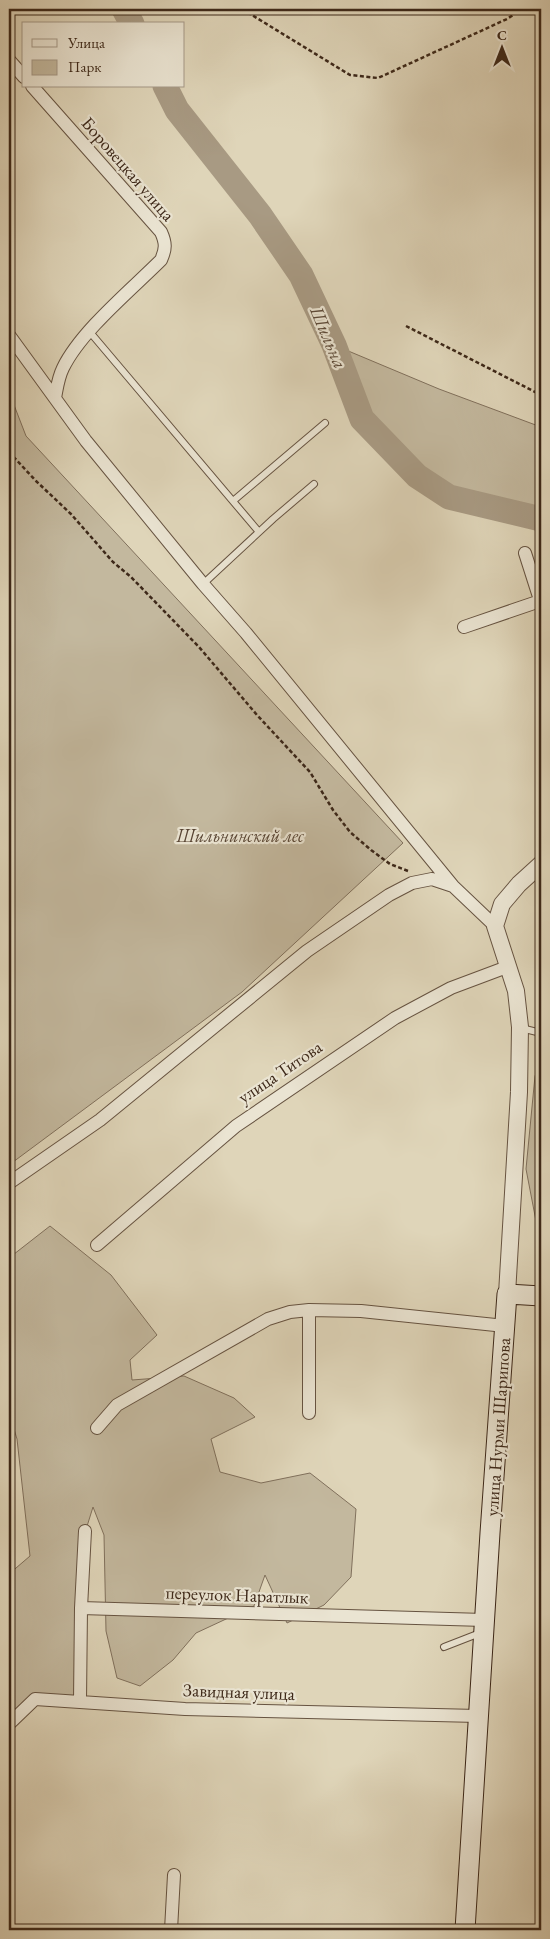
<svg xmlns="http://www.w3.org/2000/svg" width="550" height="1939" viewBox="0 0 550 1939" font-family="'EB Garamond',serif">
  <rect width="100%" height="100%" fill="#dfd5b9"/>
  <filter id="stains"><feTurbulence type="fractalNoise" baseFrequency=".004" numOctaves="4"/><feColorMatrix values="0 0 0 0 .2 0 0 0 0 .09 0 0 0 0 .02 0 0 0 .5 -.17"/></filter>
  <radialGradient id="worn" r=".72"><stop offset=".6" stop-color="#630" stop-opacity="0"/><stop offset="1" stop-color="#630" stop-opacity=".3"/></radialGradient>
  <path fill="#c3b89e" stroke="#80705c" d="M334 345 439 389 541 427V519L449 497 417 476 362 419Z
    M9 392 26 436 403 843 242 992 9 1165Z
    M541 1061V1247L526 1169 535 1076Z
    M50 1226 111 1275 157 1335 130 1360 132 1380 184 1376 234 1398 255 1417 211 1439 220 1472 261 1483 310 1473 356 1509 351 1577 324 1605 287 1623 265 1575 254 1606 196 1633 173 1660 140 1686 117 1678 106 1631 104 1535 93 1507 84 1536 80 1701 35 1699 9 1724V1574L30 1556 17 1439 9 1413V1258Z"/>
  <g fill="none" stroke-linecap="round" stroke-linejoin="round">
    <path stroke="#a89a83" stroke-width="25" d="M124 9 132 24
      M165 86 177 110 260 215 301 275 334 345 362 419 417 476 449 497 541 519"/>
    <defs>
      <path id="service" d="M89 331 259 532
        M233 501 325 423
        M203 584 273 519 314 484
        M521 1028 541 1033
        M444 1647 480 1633"/>
      <path id="minor" d="M9 60 24 77
        M32 86 161 232C166 243 166 249 161 260 131 290 81 331 63 368 58 378 57 388 55 398
        M9 335 86 441 203 584 246 633 453 886 495 926
        M525 553 541 603
        M464 627 540 601
        M9 1183 100 1120 307 951 389 895 412 883 432 879 453 886
        M97 1245 236 1126 395 1018 451 988 507 967
        M309 1310V1413
        M97 1428 117 1405 268 1319 290 1312 309 1310 361 1311 505 1326
        M81 1608 85 1531
        M80 1701 81 1608 484 1620
        M9 1724 35 1699 185 1709 478 1716
        M171 1930 174 1875"/>
      <path id="tertiary" d="M507 1294 519 1092 520 1027 516 991 495 926 502 904 519 884 541 864"/>
      <path id="secondary" d="M465 1930 490 1533 507 1294 541 1296"/>
    </defs>
    <use href="#service" stroke="#665341" stroke-width="8"/>
    <use href="#minor" stroke="#665341" stroke-width="14"/>
    <use href="#tertiary" stroke="#665341" stroke-width="18"/>
    <use href="#secondary" stroke="#3d2819" stroke-width="21"/>
    <path stroke="#3d2819" stroke-width="2.5" stroke-dasharray="4 2.5" stroke-linecap="butt" d="M242 9 350 75 378 78 507 19 522 9
      M406 326 541 395
      M9 452 36 481 71 514 113 562 131 577 199 647 257 715 310 772 333 810 350 832 371 850 390 864 408 871
      M9 1508 11 1509 9 1520"/>
    <use href="#service" stroke="#eae4d2" stroke-width="6"/>
    <use href="#minor" stroke="#eae4d2" stroke-width="12"/>
    <use href="#tertiary" stroke="#eae4d2" stroke-width="16"/>
    <use href="#secondary" stroke="#eae4d2" stroke-width="19"/>
  </g>
  <g text-anchor="middle" stroke-width="4.5" stroke-linejoin="round" paint-order="stroke">
    <g font-size="18" fill="#3d2819" stroke="#eae4d2">
      <text transform="translate(128 169) rotate(49)" y="6">Боровецкая улица</text>
      <text transform="translate(280 1072) rotate(-34)" y="6">улица Титова</text>
      <text transform="translate(498 1427) rotate(-86)" y="6">улица Нурми Шарипова</text>
      <text transform="translate(237 1595) rotate(2)" y="6">переулок Наратлык</text>
      <text transform="translate(239 1692) rotate(2)" y="6">Завидная улица</text>
    </g>
    <g font-size="18" font-style="italic" fill="#584534" stroke="#eae4d2">
      <text x="240" y="842">Шильнинский лес</text>
    </g>
    <g font-size="19" font-style="italic" fill="#5d4a39" stroke="#eae4d2">
      <text transform="translate(329 337) rotate(67)" y="7">Шильна</text>
    </g>
  </g>
  <rect width="550" height="1939" fill="none" stroke="#dfd5b9" stroke-width="30"/>
  <rect x="10" y="10" width="530" height="1919" fill="none" stroke="#3d2819" stroke-width="2.5"/>
  <rect x="15" y="15" width="520" height="1909" fill="none" stroke="#3d2819"/>
  <rect x="22" y="22" width="162" height="65" fill="#eae4d2" stroke="#a59988"/>
  <rect x="32" y="39" width="25" height="8" fill="#eae4d2" stroke="#a59988"/>
  <text x="68" y="48" font-size="15" fill="#3d2819">Улица</text>
  <rect x="32" y="60" width="25" height="15" fill="#c3b89e" stroke="#a59988"/>
  <text x="68" y="72" font-size="15" fill="#3d2819">Парк</text>
  <g transform="translate(502 48)" stroke="#eae4d2" stroke-width="4" paint-order="stroke">
  <path d="M0-4L9 19L0 12L-9 19Z" fill="#3d2819"/>
  <text y="-8" font-size="14" font-weight="bold" text-anchor="middle" fill="#3d2819">С</text>
  </g>
  <rect width="100%" height="100%" filter="url(#stains)"/>
  <rect width="100%" height="100%" fill="url(#worn)"/>
</svg>
